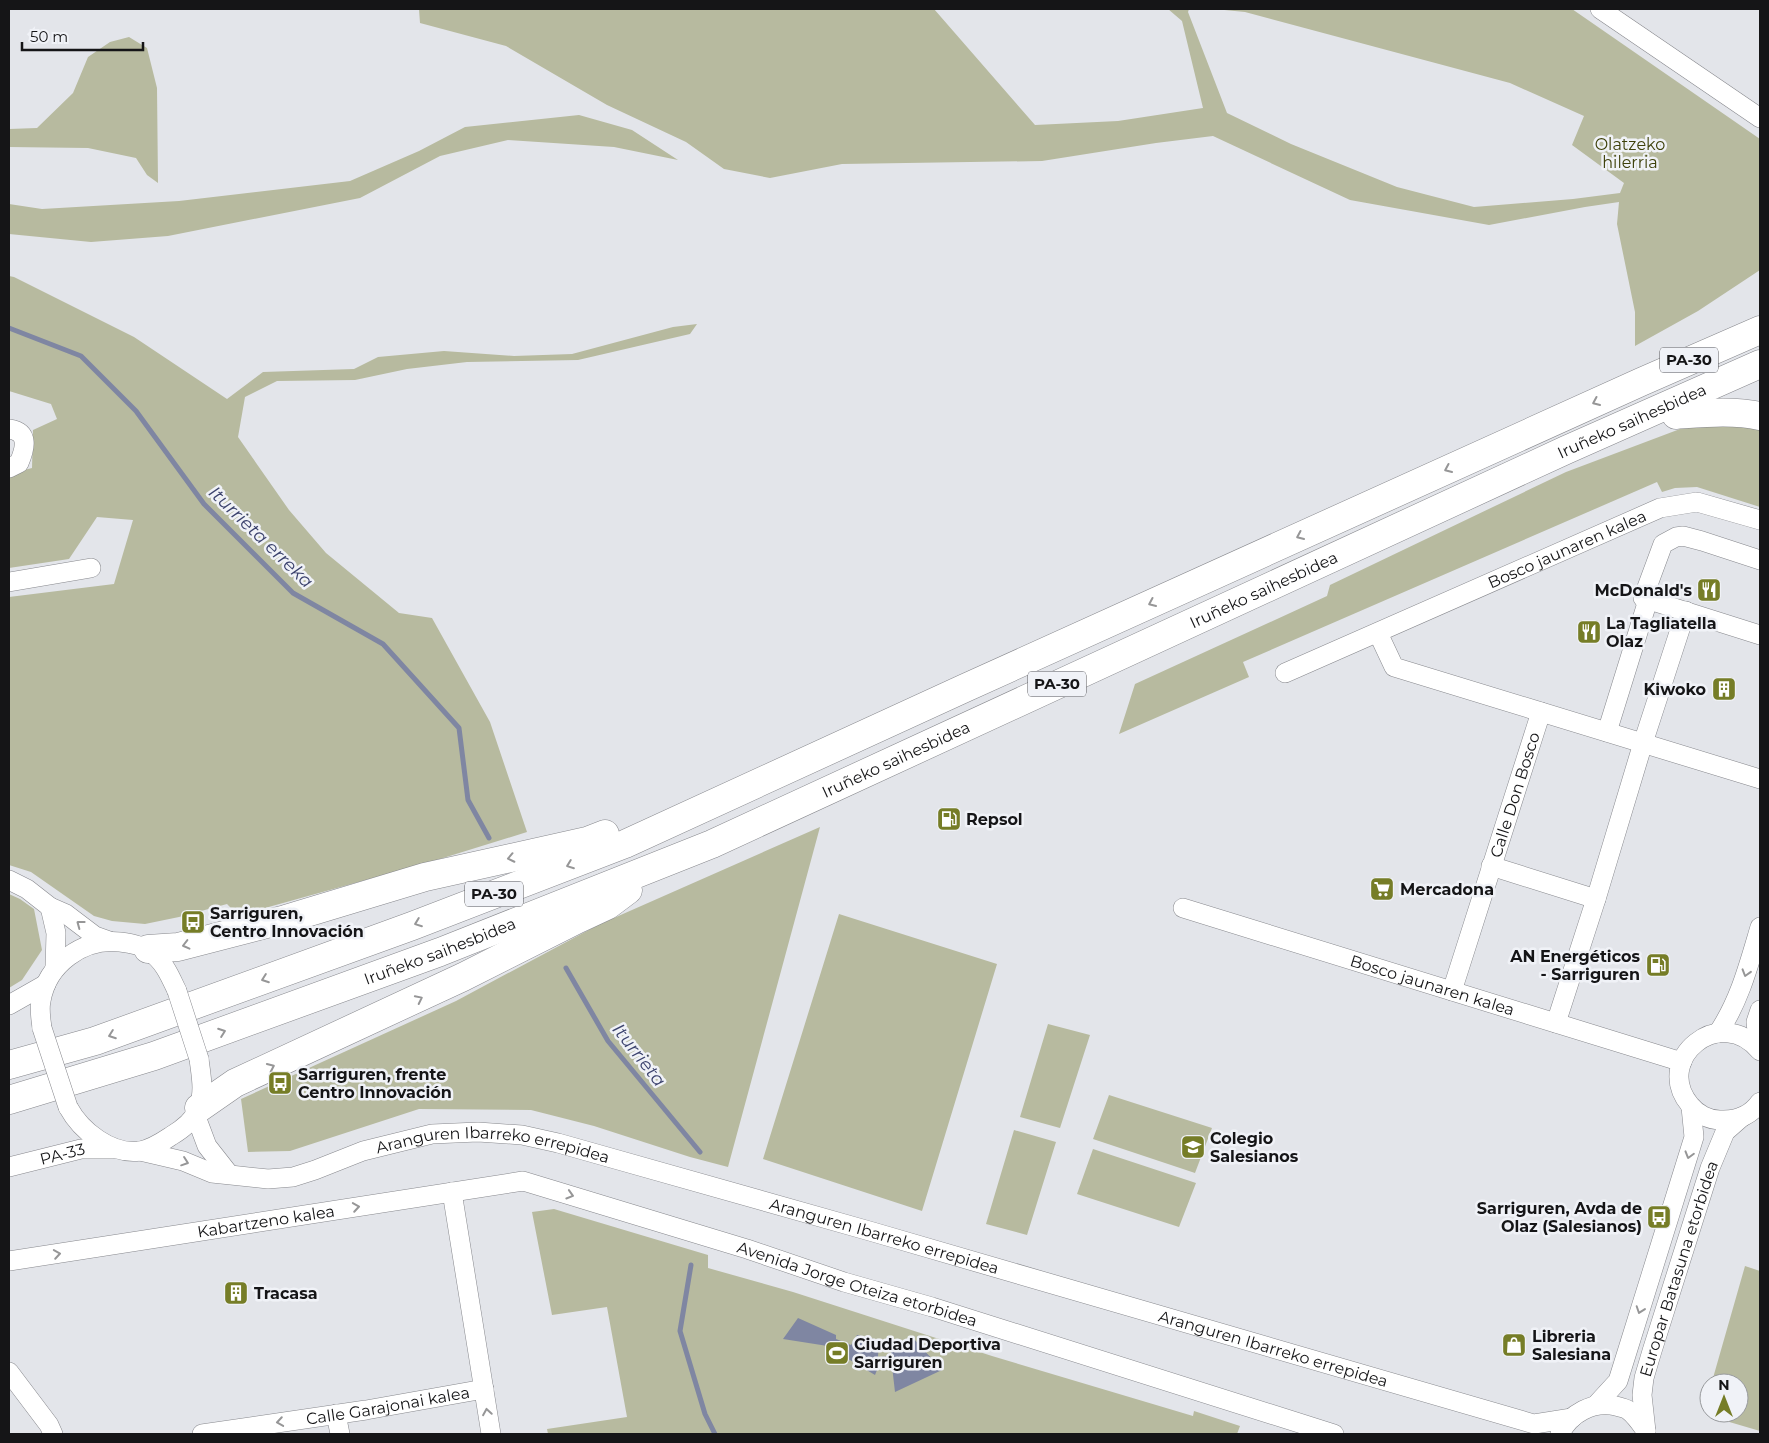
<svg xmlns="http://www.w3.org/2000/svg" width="1769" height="1443" viewBox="0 0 1769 1443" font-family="Montserrat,sans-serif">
  <rect width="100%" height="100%" fill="#e3e5ea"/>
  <path fill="#b7ba9f" d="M419 9H934L1035 125 1118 121 1203 108 1182 21 1168 9H1189L1188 12 1227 113 1291 144 1397 187 1474 207 1573 199 1620 193 1624 183 1572 145 1584 116 1510 83 1245 12 1214 9H1572L1760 139V270L1698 311 1635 346V312L1617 224 1619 202 1585 207 1489 225 1350 200 1213 136 1156 143 1042 161 842 164 770 178 724 169 686 142 607 105 506 46 420 23Z
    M129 37 147 48 157 88 158 183 147 175 136 158 88 148 9 147V129L37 128 73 93 88 57 110 42Z
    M579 115 632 130 678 160 614 147 508 140 440 156 360 198 168 236 91 242 9 234V204L42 209 179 201 350 181 419 151 465 127Z
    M9 276 14 277 134 337 227 399 263 372 354 369 378 357 444 351 514 356 572 354 673 327 697 324 690 334 578 360 467 362 407 369 355 380 277 381 245 397 238 437 289 510 326 553 399 613 432 618 490 722 527 832 427 863 265 908 234 911 227 904 179 917 145 924 112 921 94 916 31 872 9 865V597L114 584 133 520 97 517 69 559 9 568V474L32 468 33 430 57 419 51 404 9 391Z
    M1760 424V507L1697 487 1675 488 1662 492 1657 482 1243 662 1249 677 1119 734 1135 684 1327 596 1330 585 1566 472 1688 426Z
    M820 827 728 1167 690 1157 594 1126 531 1110 419 1109 290 1151 248 1152 241 1099 456 1001 598 925Z
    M9 894 20 899 34 909 42 950 22 980 9 988Z
    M839 914 997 964 922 1211 763 1159Z
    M1048 1024 1090 1035 1060 1128 1020 1117Z
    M1109 1095 1212 1128 1195 1173 1093 1139Z
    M1014 1130 1056 1142 1027 1235 986 1224Z
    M1093 1149 1196 1183 1179 1227 1077 1194Z
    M554 1209 708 1255V1268L793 1292 992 1356 1193 1416 1194 1411 1240 1426 1237 1434H548L547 1429 627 1417 607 1307 552 1315 532 1212Z
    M1745 1266 1760 1271V1431L1709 1416 1710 1413H1739V1383H1718L1719 1380 1713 1378Z"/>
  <path fill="#7f86a2" d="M798 1318 836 1335V1339L851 1345 857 1335 879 1340 878 1357 891 1356V1343L914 1339 942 1370 895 1392 892 1366 877 1370 875 1375 845 1357 847 1351 836 1345 834 1347 783 1339Z"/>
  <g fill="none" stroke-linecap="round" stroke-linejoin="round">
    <path stroke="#7f86a2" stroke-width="5" d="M9 328 81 356 136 411 204 504 293 593 383 644 459 728 468 800 489 838
      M566 968 608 1041 700 1152
      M691 1265 680 1331 705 1414 715 1434"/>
    <defs>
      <g id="minor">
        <path d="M1600 9 1760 118"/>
        <path d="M9 429C30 432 25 449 19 463L9 468"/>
        <path d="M1760 560 1702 541 1683 536 1676 537 1663 544 1643 598 1760 635"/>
        <path d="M9 582 91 568"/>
        <path d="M1378 633 1394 667 1760 779"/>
        <path id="s1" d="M1285 673 1660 508 1697 502 1760 520"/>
        <path d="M1607 732 1648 600"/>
        <path d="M1491 866 1596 899"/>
        <path d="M9 880 27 889 50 907 66 914 95 936 109 941"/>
        <path d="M50 907 56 933 55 968"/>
        <path id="s2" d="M1183 908 1682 1062"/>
        <path id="s3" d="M1452 991 1541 712"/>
        <path d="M9 1005 46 984"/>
        <path d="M1556 1023 1596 899 1643 743 1686 611"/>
        <path d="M42 1028C41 1019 39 1010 41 1001 47 964 83 938 120 942 128 943 142 945 149 951 164 961 170 976 177 991"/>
        <path d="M1718 1033C1740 1000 1749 964 1760 927"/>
        <path d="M1759 1049 1756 1022 1760 1010"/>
        <path d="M1760 1051C1721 1003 1652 1059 1690 1105 1697 1114 1709 1120 1720 1120 1737 1121 1751 1115 1760 1102"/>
        <path d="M68 1107C81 1131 111 1155 140 1151 152 1149 162 1142 171 1136 181 1130 194 1120 198 1109 205 1093 201 1075 199 1059"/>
        <path d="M195 1114 207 1146 229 1174"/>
        <path id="s4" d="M140 1151 183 1161 212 1173 268 1179 293 1177 315 1170 363 1151 432 1134 478 1132 522 1135 558 1143 873 1232 1534 1424 1572 1418"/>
        <path id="s5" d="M9 1167 81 1149H113"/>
        <path d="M452 1192 491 1434"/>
        <path id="s6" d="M9 1261 523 1181 747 1249 844 1282 932 1307 1334 1434"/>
        <path d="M9 1372 49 1425 53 1434"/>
        <path d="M1596 1405 1618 1381 1694 1137 1691 1107"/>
        <path d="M336 1414 340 1434"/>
        <path id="s7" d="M1646 1431 1642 1395 1644 1378 1652 1351 1710 1168 1725 1132 1742 1117"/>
        <path id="s8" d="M202 1434 366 1410 484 1389"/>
        <path d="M1560 1434C1570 1413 1593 1401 1616 1406 1620 1407 1625 1408 1628 1410 1635 1415 1641 1424 1646 1431"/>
      </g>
      <g id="highway">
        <path d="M1676 415C1704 413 1733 410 1760 416"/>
        <path d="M148 949 178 947 286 919 425 877 587 841 605 834"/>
        <path d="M9 1065 95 1041 412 926 625 844 965 688 1641 382 1760 330"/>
        <path id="s9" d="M9 1100 154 1056 440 952 712 844 1566 450 1760 364"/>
        <path d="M199 1108 235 1083 463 977 578 919 608 905 628 890"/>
      </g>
    </defs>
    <use href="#minor" stroke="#87888d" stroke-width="20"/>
    <use href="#highway" stroke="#87888d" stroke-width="29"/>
    <use href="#minor" stroke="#fff" stroke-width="19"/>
    <use href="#highway" stroke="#fff" stroke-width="28"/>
    <defs>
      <path id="minor-bridge" d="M177 991 199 1059
        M42 1028 68 1107"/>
    </defs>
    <use href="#minor-bridge" stroke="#87888d" stroke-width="20" stroke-linecap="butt"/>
    <use href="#minor-bridge" stroke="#fff" stroke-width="19"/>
  </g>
  <defs><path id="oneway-chevron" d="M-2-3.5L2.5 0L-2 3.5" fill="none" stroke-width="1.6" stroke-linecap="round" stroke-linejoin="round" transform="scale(1.25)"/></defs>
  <g stroke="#969697">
    <use href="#oneway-chevron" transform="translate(1596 402) rotate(156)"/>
    <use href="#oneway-chevron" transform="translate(1448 469) rotate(156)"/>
    <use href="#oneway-chevron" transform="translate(1300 536) rotate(156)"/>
    <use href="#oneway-chevron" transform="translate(1152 603) rotate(156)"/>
    <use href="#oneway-chevron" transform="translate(511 858) rotate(168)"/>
    <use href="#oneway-chevron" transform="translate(570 865) rotate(159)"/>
    <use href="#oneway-chevron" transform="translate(418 923) rotate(159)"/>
    <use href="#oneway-chevron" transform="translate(80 924) rotate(-143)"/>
    <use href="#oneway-chevron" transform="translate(186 945) rotate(166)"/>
    <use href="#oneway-chevron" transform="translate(1746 973) rotate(107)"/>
    <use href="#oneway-chevron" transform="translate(265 979) rotate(160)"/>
    <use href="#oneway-chevron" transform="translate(419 999) rotate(-26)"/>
    <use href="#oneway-chevron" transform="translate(222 1032) rotate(-20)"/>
    <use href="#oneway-chevron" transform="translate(112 1035) rotate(160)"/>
    <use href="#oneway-chevron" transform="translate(271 1067) rotate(-25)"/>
    <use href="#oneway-chevron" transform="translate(1689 1155) rotate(106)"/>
    <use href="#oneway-chevron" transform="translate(185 1162) rotate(19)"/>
    <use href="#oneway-chevron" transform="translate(570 1195) rotate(17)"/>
    <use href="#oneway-chevron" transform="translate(356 1207) rotate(-9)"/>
    <use href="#oneway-chevron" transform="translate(57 1254) rotate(-9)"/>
    <use href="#oneway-chevron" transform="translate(1640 1310) rotate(109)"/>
    <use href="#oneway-chevron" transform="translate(487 1412) rotate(-99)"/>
    <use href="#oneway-chevron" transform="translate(280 1422) rotate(171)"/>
  </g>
  <defs>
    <symbol id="restaurant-square" viewBox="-11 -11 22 22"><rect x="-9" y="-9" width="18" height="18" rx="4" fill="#767d27" stroke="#f0f2f7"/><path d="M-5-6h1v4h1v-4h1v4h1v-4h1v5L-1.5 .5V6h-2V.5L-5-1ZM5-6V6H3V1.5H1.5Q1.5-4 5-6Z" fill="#fff"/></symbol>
    <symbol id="building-square" viewBox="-11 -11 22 22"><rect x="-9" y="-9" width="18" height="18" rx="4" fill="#767d27" stroke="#f0f2f7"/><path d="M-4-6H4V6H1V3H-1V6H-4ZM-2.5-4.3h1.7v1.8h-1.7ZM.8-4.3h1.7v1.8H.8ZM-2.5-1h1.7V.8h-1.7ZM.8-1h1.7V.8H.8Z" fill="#fff"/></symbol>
    <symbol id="fuel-square" viewBox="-11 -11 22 22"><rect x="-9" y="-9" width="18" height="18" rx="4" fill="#767d27" stroke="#f0f2f7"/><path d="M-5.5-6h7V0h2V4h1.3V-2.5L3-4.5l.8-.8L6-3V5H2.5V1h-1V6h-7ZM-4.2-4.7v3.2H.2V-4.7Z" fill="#fff"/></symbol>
    <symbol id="supermarket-square" viewBox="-11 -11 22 22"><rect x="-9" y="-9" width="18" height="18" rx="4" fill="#767d27" stroke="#f0f2f7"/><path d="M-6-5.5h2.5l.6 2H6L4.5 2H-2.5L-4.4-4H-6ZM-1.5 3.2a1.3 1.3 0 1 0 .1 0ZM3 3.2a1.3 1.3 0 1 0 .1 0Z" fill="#fff"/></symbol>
    <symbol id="bus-square" viewBox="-11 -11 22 22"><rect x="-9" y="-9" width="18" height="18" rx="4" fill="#767d27" stroke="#f0f2f7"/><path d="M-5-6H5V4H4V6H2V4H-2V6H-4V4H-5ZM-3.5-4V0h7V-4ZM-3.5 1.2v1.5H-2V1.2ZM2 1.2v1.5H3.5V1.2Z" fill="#fff"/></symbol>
    <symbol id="school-square" viewBox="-11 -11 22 22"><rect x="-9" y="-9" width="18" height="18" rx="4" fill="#767d27" stroke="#f0f2f7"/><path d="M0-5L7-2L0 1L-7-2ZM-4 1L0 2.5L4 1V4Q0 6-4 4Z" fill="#fff"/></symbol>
    <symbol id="shop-square" viewBox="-11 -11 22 22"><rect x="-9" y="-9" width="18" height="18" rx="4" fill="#767d27" stroke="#f0f2f7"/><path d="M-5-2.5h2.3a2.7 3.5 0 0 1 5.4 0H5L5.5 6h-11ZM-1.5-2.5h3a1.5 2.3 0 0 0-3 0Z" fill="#fff"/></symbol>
    <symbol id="stadium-square" viewBox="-11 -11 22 22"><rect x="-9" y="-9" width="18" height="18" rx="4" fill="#767d27" stroke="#f0f2f7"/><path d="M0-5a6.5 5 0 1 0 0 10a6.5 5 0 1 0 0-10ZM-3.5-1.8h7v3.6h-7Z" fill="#fff"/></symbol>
  </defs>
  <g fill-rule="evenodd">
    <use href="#restaurant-square" x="1695" y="576" width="28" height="28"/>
    <use href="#restaurant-square" x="1575" y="618" width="28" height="28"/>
    <use href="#building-square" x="1710" y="675" width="28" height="28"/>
    <use href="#fuel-square" x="935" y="805" width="28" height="28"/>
    <use href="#supermarket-square" x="1368" y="875" width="28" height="28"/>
    <use href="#bus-square" x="179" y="908" width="28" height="28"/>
    <use href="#fuel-square" x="1644" y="951" width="28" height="28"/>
    <use href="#bus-square" x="266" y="1069" width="28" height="28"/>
    <use href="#school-square" x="1179" y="1133" width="28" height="28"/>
    <use href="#bus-square" x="1645" y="1203" width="28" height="28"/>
    <use href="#building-square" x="222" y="1279" width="28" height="28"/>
    <use href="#shop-square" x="1500" y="1331" width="28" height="28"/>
    <use href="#stadium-square" x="823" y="1339" width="28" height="28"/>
  </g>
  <g text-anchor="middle" stroke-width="5" stroke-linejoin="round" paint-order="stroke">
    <g fill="#f0f2f7" stroke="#57575a" stroke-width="1">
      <rect x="1660" y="347.5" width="58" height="25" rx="4"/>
      <rect x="1028" y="671.5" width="58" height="25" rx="4"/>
      <rect x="465" y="881.5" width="58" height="25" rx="4"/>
    </g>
    <g font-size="15" font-weight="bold" fill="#151517">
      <text x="1689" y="365">PA-30</text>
      <text x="1057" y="689">PA-30</text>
      <text x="494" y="899">PA-30</text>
    </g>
    <g font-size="16" fill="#3d4009" stroke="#f0f2f7">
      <text x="1630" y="150">Olatzeko<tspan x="1630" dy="18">hilerria</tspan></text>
    </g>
    <g font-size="16" fill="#151517" stroke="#f0f2f7">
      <text dy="6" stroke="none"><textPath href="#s9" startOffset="1761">Iruñeko saihesbidea</textPath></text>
      <text dy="6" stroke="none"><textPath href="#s1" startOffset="308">Bosco jaunaren kalea</textPath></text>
      <text dy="6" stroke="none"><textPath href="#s9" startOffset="1356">Iruñeko saihesbidea</textPath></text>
      <text dy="6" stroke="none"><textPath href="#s9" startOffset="951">Iruñeko saihesbidea</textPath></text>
      <text dy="6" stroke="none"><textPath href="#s3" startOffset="206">Calle Don Bosco</textPath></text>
      <text dy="6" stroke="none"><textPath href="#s9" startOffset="456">Iruñeko saihesbidea</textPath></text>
      <text dy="6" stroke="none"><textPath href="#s2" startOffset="261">Bosco jaunaren kalea</textPath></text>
      <text dy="6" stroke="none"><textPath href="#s5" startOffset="55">PA-33</textPath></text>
      <text dy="6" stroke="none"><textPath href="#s4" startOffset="364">Aranguren Ibarreko errepidea</textPath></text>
      <text dy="6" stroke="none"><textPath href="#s6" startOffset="260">Kabartzeno kalea</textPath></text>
      <text dy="6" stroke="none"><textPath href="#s4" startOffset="769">Aranguren Ibarreko errepidea</textPath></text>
      <text dy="6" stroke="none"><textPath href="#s7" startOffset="168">Europar Batasuna etorbidea</textPath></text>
      <text dy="6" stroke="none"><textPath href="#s6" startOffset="870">Avenida Jorge Oteiza etorbidea</textPath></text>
      <text dy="6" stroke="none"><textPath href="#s4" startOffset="1174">Aranguren Ibarreko errepidea</textPath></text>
      <text dy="6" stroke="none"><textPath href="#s8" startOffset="188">Calle Garajonai kalea</textPath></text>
    </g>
    <g font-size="16" font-weight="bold" fill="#151517" stroke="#f0f2f7" text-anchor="start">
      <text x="1692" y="596" text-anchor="end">McDonald's</text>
      <text x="1606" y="629">La Tagliatella<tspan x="1606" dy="18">Olaz</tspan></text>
      <text x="1706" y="695" text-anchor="end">Kiwoko</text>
      <text x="966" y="825">Repsol</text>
      <text x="1400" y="895">Mercadona</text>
      <text x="210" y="919">Sarriguren,<tspan x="210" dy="18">Centro Innovación</tspan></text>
      <text x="1640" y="962" text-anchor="end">AN Energéticos<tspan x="1640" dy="18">- Sarriguren</tspan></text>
      <text x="298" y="1080">Sarriguren, frente<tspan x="298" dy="18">Centro Innovación</tspan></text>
      <text x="1210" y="1144">Colegio<tspan x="1210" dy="18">Salesianos</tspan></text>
      <text x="1642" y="1214" text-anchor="end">Sarriguren, Avda de<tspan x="1642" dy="18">Olaz (Salesianos)</tspan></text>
      <text x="254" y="1299">Tracasa</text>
      <text x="1532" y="1342">Libreria<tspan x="1532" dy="18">Salesiana</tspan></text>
      <text x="854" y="1350">Ciudad Deportiva<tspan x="854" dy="18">Sarriguren</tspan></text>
    </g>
    <g font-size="18" font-style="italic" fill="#3b426d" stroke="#f0f2f7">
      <text transform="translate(261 537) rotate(44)" y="6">Iturrieta erreka</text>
      <text transform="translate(639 1055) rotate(52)" y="6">Iturrieta</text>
    </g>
  </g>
  <rect width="1769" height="1443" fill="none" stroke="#151517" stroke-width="20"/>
  <g transform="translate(1724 1398)"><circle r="24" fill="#f0f2f7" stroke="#989a9d"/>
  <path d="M0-4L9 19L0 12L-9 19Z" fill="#767d27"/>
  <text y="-8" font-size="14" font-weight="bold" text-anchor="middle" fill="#151517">N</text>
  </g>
  <path d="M22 42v8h121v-8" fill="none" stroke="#151517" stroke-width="2.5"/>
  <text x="30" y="42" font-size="15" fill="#151517" stroke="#f0f2f7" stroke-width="4" paint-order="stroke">50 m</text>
</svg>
